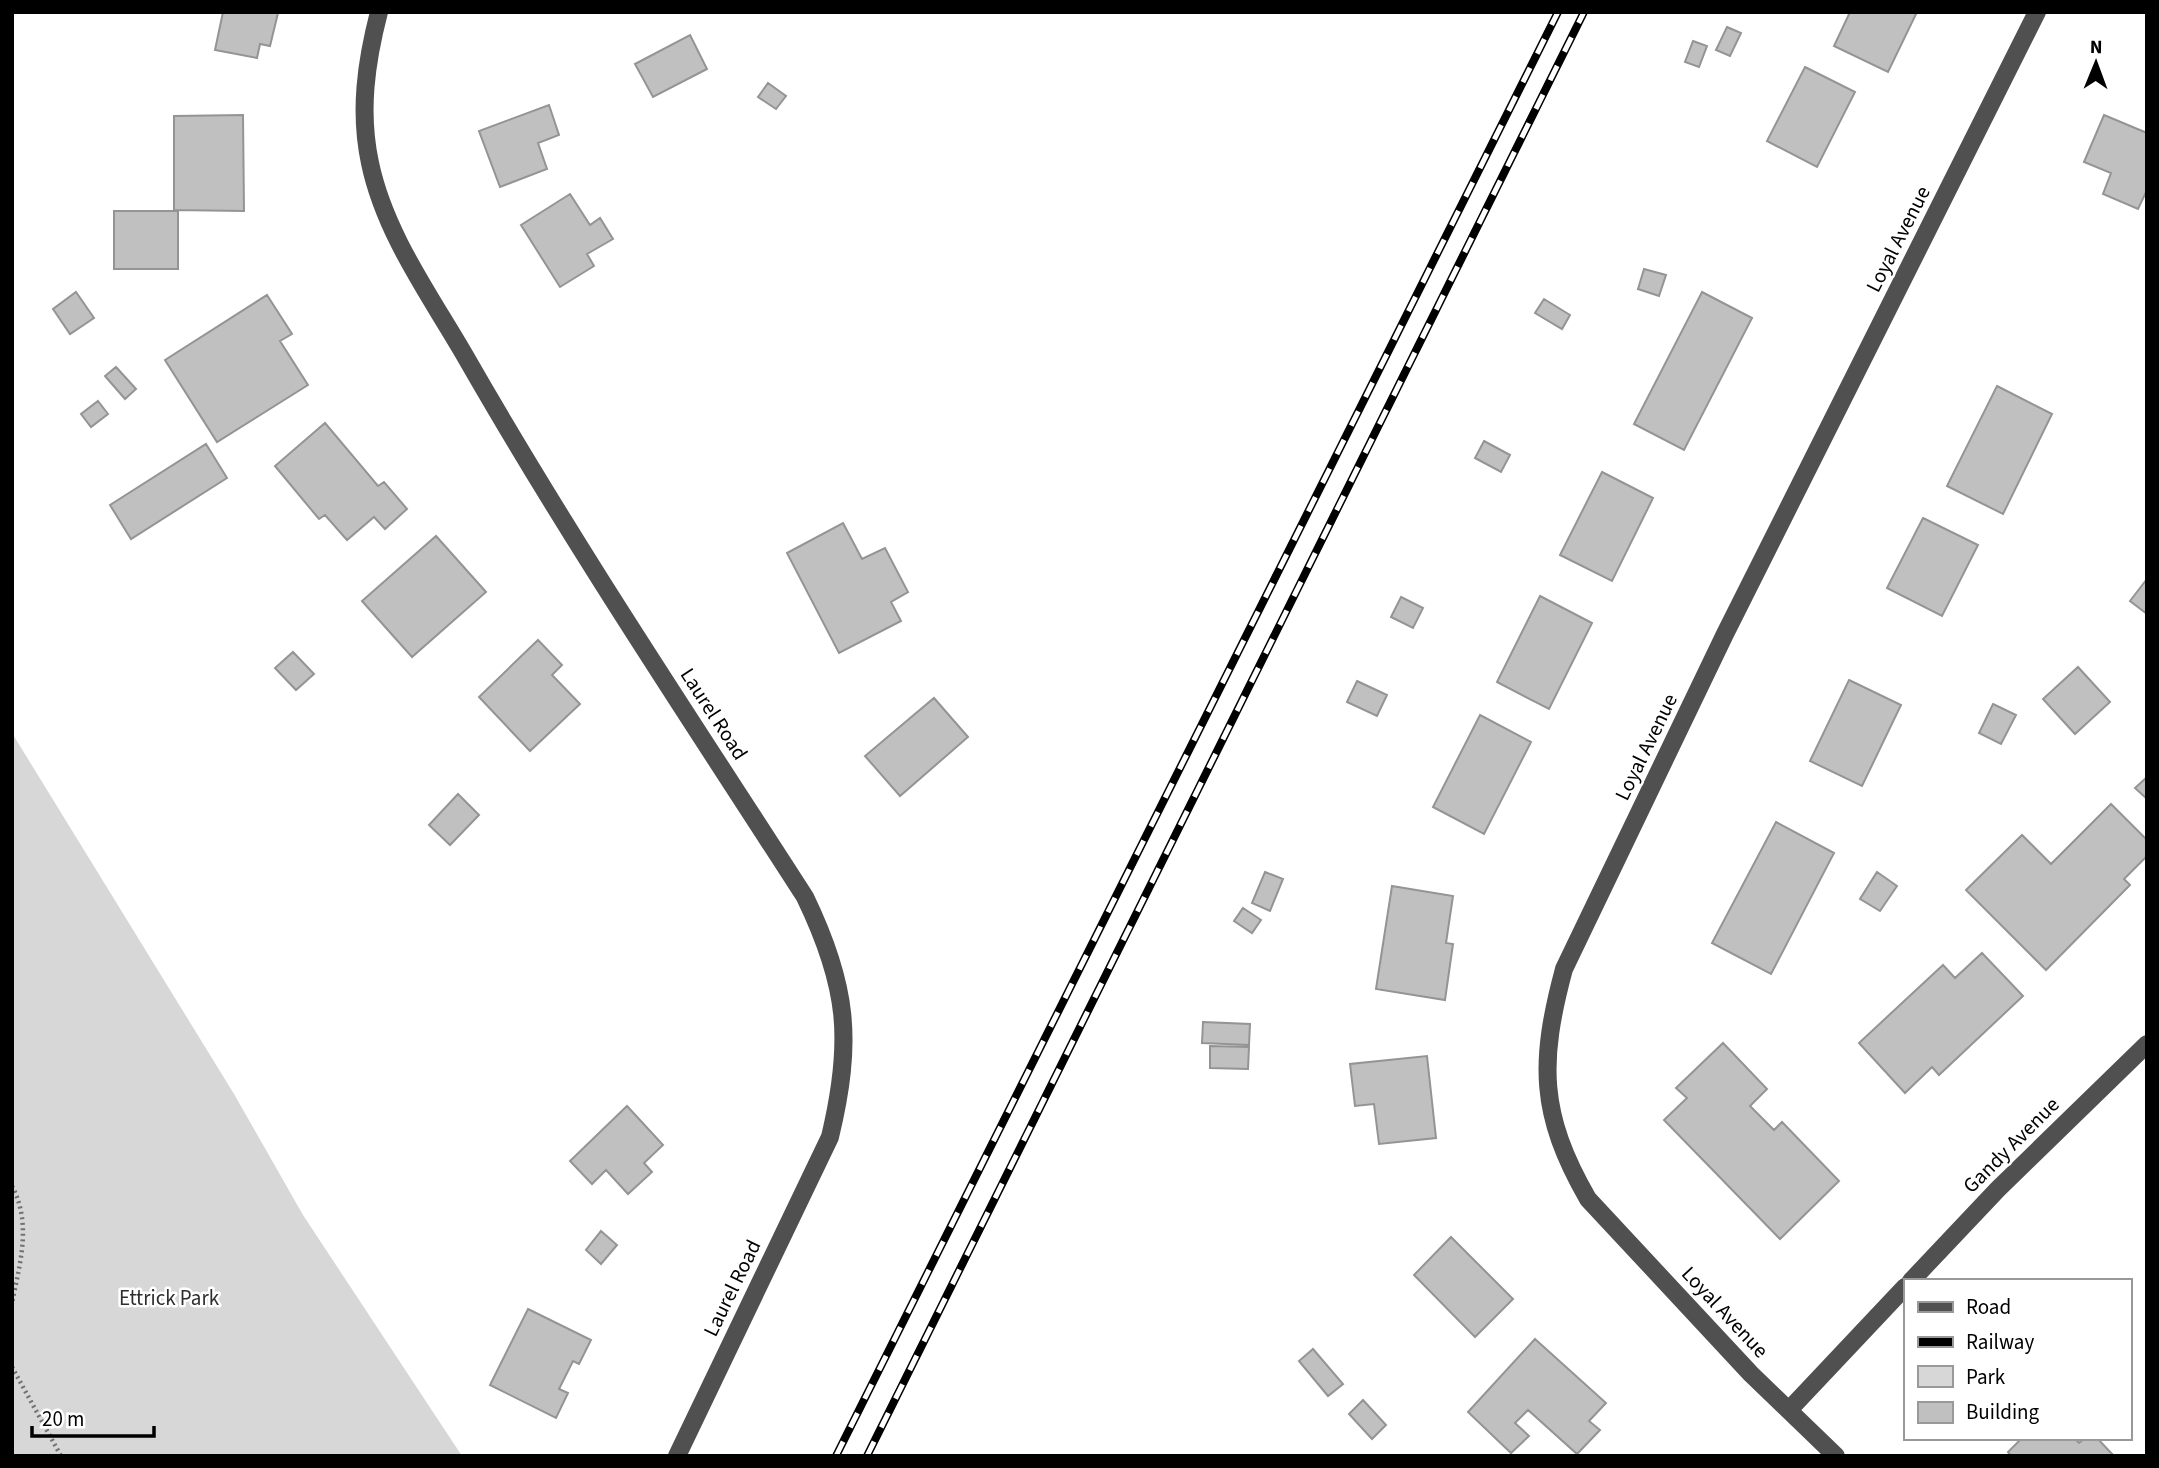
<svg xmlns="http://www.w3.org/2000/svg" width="2159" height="1468" viewBox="0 0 2159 1468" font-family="'Source Sans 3',sans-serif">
  <rect width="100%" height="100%" fill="#fff"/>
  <path fill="#d7d7d7" d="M12 733 234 1094 303 1215 462 1456H12Z"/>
  <path fill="#c0c0c0" stroke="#949494" stroke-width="2" d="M223 12 278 13 270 46 260 44 257 58 215 50Z
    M1850 12H1917L1888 72 1834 46Z
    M1727 27 1741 33 1730 56 1716 50Z
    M690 35 707 69 653 97 635 64Z
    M1693 41 1707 46 1699 67 1685 62Z
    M1805 67 1855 92 1817 167 1767 141Z
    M768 83 786 96 776 109 758 97Z
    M549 105 559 135 538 143 547 169 500 187 479 131Z
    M243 115 244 211 174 210V116Z
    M2104 115 2147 133V190L2138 209 2103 194 2111 173 2084 162Z
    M570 194 590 225 600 218 613 239 587 254 594 266 560 287 521 225Z
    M114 211H178V269H114Z
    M1644 269 1666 275 1659 296 1638 289Z
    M76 292 94 318 70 334 53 309Z
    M1702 292 1752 318 1684 450 1634 424Z
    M267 295 292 334 280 341 308 385 217 442 165 360Z
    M1544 299 1570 315 1562 329 1535 313Z
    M116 367 136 389 125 399 105 376Z
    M1997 386 2052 414 2003 514 1947 486Z
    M98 401 108 414 91 427 81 414Z
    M325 423 378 486 384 482 407 509 385 529 374 517 347 540 325 515 319 519 275 466Z
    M1484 441 1510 455 1501 472 1475 458Z
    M206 444 227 478 131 539 110 505Z
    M1602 472 1653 498 1612 581 1560 555Z
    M1923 518 1978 545 1942 616 1887 588Z
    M843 523 862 559 885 548 908 592 891 602 901 621 839 653 787 553Z
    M436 536 486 592 412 657 362 601Z
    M2147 579V614L2130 601Z
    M1540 596 1592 623 1549 709 1497 682Z
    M1401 597 1423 608 1413 628 1391 617Z
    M538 640 562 665 552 675 580 704 530 751 479 697Z
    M293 652 314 674 296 690 275 668Z
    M2078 667 2110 702 2075 734 2043 699Z
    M1849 680 1901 705 1862 786 1810 761Z
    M1357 681 1387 695 1377 716 1347 702Z
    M934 698 968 737 900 796 865 756Z
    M1993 704 2016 715 2001 744 1979 733Z
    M1480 715 1531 742 1484 834 1433 807Z
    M2147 777V799L2135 788Z
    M458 794 479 815 450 845 429 825Z
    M2111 804 2147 840V856L2124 879 2130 885 2046 970 1966 890 2022 835 2051 864Z
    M1776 822 1834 853 1771 974 1712 943Z
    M1265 872 1283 879 1270 911 1252 903Z
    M1877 872 1897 886 1880 911 1860 899Z
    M1392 886 1453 896 1446 943 1453 944 1445 1000 1376 989Z
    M1243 908 1261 920 1252 933 1234 921Z
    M1982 953 2023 996 1939 1075 1932 1067 1905 1093 1859 1043 1943 965 1955 978Z
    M1203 1022 1250 1024 1249 1045 1202 1043Z
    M1723 1043 1767 1089 1750 1106 1774 1130 1782 1122 1839 1181 1780 1239 1664 1120 1687 1098 1676 1088Z
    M1210 1046 1249 1047 1248 1069 1210 1068Z
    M1427 1056 1436 1138 1379 1144 1374 1104 1355 1106 1350 1064Z
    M627 1106 663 1145 644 1163 652 1172 628 1194 606 1170 592 1184 570 1161Z
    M601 1231 617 1245 601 1264 586 1250Z
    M1451 1237 1513 1299 1475 1337 1414 1275Z
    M528 1309 591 1340 579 1364 573 1361 559 1389 568 1393 556 1418 490 1385Z
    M1535 1339 1606 1403 1589 1421 1600 1430 1577 1454 1528 1410 1515 1423 1529 1436 1511 1453 1468 1412Z
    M1313 1349 1343 1384 1328 1396 1299 1361Z
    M1363 1400 1386 1425 1372 1439 1349 1414Z
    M2022 1438H2074L2079 1443 2085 1438H2097L2114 1456H2011L2008 1452Z"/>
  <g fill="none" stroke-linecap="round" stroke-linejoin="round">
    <path stroke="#727272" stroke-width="4.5" stroke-dasharray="2 3.5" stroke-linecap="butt" d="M12 1186C32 1224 20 1263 12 1303
      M12 1367 61 1456"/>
    <path stroke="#505050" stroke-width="18" d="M379 12C366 62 359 112 370 163 385 235 432 298 468 361 573 544 691 720 805 897 848 986 853 1041 830 1137L677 1456
      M1911 1281 1998 1189 2147 1044
      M1789 1410 1905 1287
      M1836 1456 1751 1374 1588 1199C1539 1114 1539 1062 1564 969L1725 634 2037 12"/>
    <defs>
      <path id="rail" d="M836 1456 1558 12
        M867 1456 1584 12"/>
    </defs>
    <use href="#rail" stroke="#000" stroke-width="8"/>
    <use href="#rail" stroke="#fff" stroke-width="5" stroke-dasharray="16" stroke-linecap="butt"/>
  </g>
  <g text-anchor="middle" stroke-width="5" stroke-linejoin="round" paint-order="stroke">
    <g font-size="21" fill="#000" stroke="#fff">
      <text transform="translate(1898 239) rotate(-63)" y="7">Loyal Avenue</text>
      <text transform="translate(714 714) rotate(57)" y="7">Laurel Road</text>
      <text transform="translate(1646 747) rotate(-64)" y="7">Loyal Avenue</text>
      <text transform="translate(2011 1145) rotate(-45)" y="7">Gandy Avenue</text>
      <text transform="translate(732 1288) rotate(-64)" y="7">Laurel Road</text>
      <text transform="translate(1725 1312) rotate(47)" y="7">Loyal Avenue</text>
    </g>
    <g font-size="21" fill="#2e2e2e" stroke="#fff">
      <text x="169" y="1305">Ettrick Park</text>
    </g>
  </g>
  <rect width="2159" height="1468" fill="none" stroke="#000000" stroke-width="28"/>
  <rect x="1904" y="1279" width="228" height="161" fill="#ffffff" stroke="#999999" stroke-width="2"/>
  <rect x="1918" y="1302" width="35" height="10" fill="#505050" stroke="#999999" stroke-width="2"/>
  <text x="1966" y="1314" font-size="21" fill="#000000">Road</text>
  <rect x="1918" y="1337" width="35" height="10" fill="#000000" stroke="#999999" stroke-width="2"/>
  <text x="1966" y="1349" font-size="21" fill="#000000">Railway</text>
  <rect x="1918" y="1366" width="35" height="21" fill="#d7d7d7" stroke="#999999" stroke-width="2"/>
  <text x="1966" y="1384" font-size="21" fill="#000000">Park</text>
  <rect x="1918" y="1402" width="35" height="21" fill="#c0c0c0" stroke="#999999" stroke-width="2"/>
  <text x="1966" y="1419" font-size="21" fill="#000000">Building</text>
  <g transform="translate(2096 63) rotate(1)" stroke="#ffffff" stroke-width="5" paint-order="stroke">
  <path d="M0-5L12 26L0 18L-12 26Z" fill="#000000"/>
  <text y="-10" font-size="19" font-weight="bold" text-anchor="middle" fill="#000000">N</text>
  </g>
  <path d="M32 1426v10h122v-10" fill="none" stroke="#000000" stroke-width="3.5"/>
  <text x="42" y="1426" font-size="21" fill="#000000" stroke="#ffffff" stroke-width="5" paint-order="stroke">20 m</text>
</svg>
